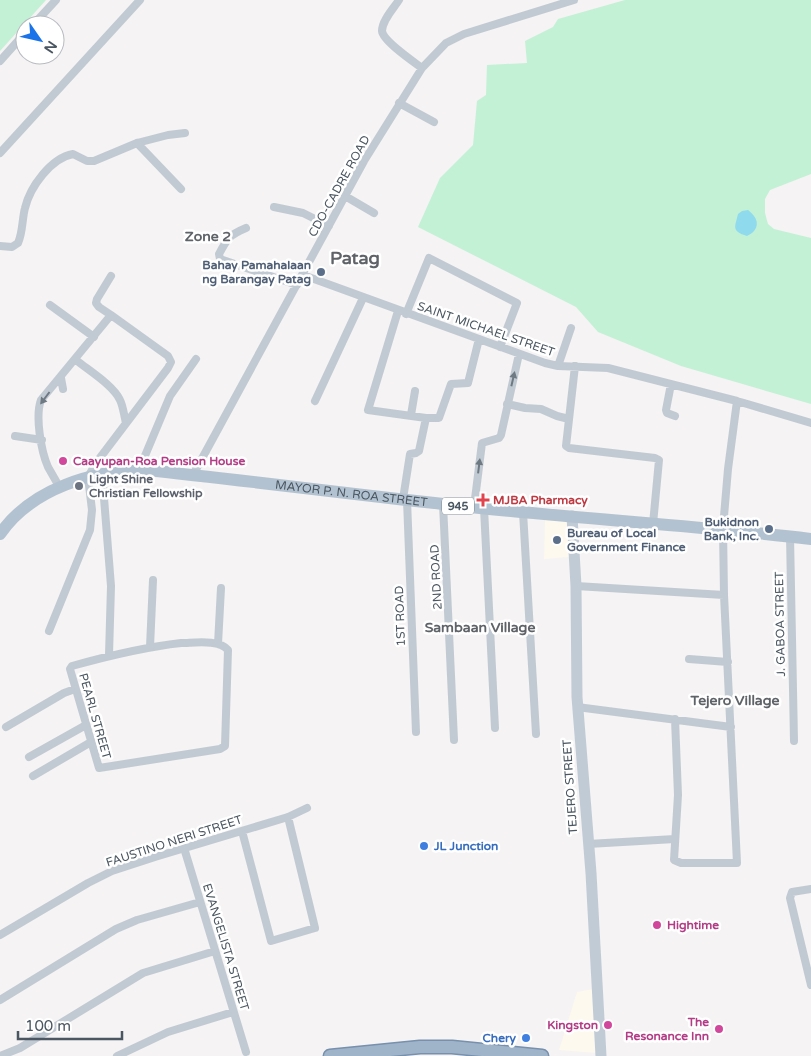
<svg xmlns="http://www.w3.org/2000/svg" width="811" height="1056" viewBox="0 0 811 1056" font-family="'Varela Round',sans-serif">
  <rect width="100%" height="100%" fill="#f5f3f3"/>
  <path fill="#fdf9ef" d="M545 520 569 522V557L544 559Z
    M593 989 597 1053 559 1050 577 992Z"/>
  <path fill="#c3f1d5" d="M0 0H46L0 51Z
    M625 0H811V174L770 190 765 199V213L768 224 774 229 811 238V404L681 366 598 332 576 307 418 227 440 178 473 145 477 101 486 95 487 65 527 63 525 41 553 27 558 19Z"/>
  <path fill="#90daee" d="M748 210C760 219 760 230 747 236 731 231 735 227 738 214L742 211Z"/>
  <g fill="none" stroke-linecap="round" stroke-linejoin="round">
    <defs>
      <path id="trunk" d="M330 1056 420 1047H452L542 1056"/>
    </defs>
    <use href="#trunk" stroke="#7690ad" stroke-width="15"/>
    <path stroke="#c1cad2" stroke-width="8" d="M399 0C394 8 382 20 382 31 383 41 414 62 422 68
      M33 25 56 0
      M0 61 25 33
      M399 103 434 122
      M137 143 181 189
      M0 153 140 0
      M345 196 374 213
      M274 207 303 213 329 226
      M246 228C229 235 227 239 219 254L220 259 297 285
      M0 246 12 247 18 243C23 232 22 219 25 208 30 187 51 158 73 154L87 161H94L137 143 168 135 185 133
      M303 275 545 363 558 366 608 368 737 401 811 423
      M50 305 94 337
      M398 311 368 410 426 418
      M406 314 429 258 517 303 500 347
      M111 315 99 307 96 303 97 299 111 276
      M76 360C88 370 113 385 120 400 123 406 124 415 126 423
      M558 366 571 328
      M575 366 566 446 569 448 655 458 659 460 653 524
      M61 378 63 389
      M671 384 666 410 667 413 675 416
      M315 401 363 298
      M507 404 525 408 541 409 557 416 569 419
      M411 415 415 391
      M15 436 42 440
      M139 470 170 396 196 359
      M102 473 111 586 109 655
      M193 475 364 161 422 68 446 43 464 34 574 0
      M403 499 410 454 416 453 419 451 426 418H439L451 384 468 383 479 339
      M407 500 416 732
      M443 504 454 740
      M474 507 482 443 499 438 501 435 519 354
      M484 508 495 728
      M523 512 536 734
      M790 536 794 741
      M576 586 724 595
      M49 631 90 530 92 510 88 477 96 463 168 368 171 362 168 356 111 315 41 400C35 416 41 451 48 467 52 474 56 481 60 488
      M181 643C194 643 219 639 228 650L225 746 220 749 99 768 70 669 72 666C108 656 144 647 181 643Z
      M218 644 221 588
      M150 647 153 580
      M689 659 728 662
      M577 707 731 727
      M675 719 678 795 674 860 681 863H737L724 595 723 528 728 469 737 401
      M6 727 64 693 75 689
      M29 757 86 725
      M33 776 91 742
      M242 831 271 941 315 928 288 817
      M588 844 675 839
      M184 848 246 1052
      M811 889 792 892 790 898 811 985
      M0 935 88 883 112 871 155 857 288 817 307 808
      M0 1000 116 929 137 920 200 902
      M0 1056 20 1048 143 973 215 951
      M117 1056 168 1032 233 1012"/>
    <path stroke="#c1cbd6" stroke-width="11" d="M572 516 576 586 577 697 591 873 601 1056"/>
    <path stroke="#b3c2d1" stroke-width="12" id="s1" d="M0 534C32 488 94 470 146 470 252 481 356 495 462 506 578 519 695 525 811 539"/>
    <use href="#trunk" stroke="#9fb4c9" stroke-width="12"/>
  </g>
  <defs><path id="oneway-solid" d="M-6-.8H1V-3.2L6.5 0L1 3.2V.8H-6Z" transform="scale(1.25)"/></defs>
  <g fill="#6e7983">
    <use href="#oneway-solid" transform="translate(513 379) rotate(-77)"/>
    <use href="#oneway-solid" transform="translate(45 398) rotate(127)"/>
    <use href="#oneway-solid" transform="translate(479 466) rotate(-83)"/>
  </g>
  <g fill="#5c6f8a" stroke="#fff" stroke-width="2">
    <circle cx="321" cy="272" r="5"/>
    <circle cx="769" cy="529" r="5"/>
    <circle cx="557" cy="540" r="5"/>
  </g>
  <g fill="#d1479c" stroke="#fff" stroke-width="2">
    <circle cx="63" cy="461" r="5"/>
    <circle cx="657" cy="925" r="5"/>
    <circle cx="608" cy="1025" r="5"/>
    <circle cx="719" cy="1029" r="5"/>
  </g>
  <circle fill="#6b7280" stroke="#fff" stroke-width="2" cx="79" cy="486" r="5"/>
  <path fill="#e0444e" stroke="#fff" stroke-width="2" d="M480.5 492.5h5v5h5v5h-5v5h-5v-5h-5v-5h5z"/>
  <g fill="#3f7fe0" stroke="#fff" stroke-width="2">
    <circle cx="424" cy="846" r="5"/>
    <circle cx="526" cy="1038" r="5"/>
  </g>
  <g text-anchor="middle" stroke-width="5" stroke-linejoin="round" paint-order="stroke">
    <rect fill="#fff" stroke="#808990" stroke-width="1" x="442" y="497.5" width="32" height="17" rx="4"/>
    <g font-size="11" font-weight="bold" fill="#4a5661">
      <text x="458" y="510">945</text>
    </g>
    <g font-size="12" fill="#4a5661" stroke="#fff">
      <text transform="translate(339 186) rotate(-61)" y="4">CDO-CADRE ROAD</text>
      <text transform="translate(486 329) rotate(19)" y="4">SAINT MICHAEL STREET</text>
      <text dy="4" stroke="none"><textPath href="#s1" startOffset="372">MAYOR P. N. ROA STREET</textPath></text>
      <text transform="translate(436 577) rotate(-93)" y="4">2ND ROAD</text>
      <text transform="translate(400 616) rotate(-92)" y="4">1ST ROAD</text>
      <text transform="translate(780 624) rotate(-91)" y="4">J. GABOA STREET</text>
      <text transform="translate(95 716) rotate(74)" y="4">PEARL STREET</text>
      <text transform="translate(570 787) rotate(-94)" y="4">TEJERO STREET</text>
      <text transform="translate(174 841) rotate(-18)" y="4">FAUSTINO NERI STREET</text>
      <text transform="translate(226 947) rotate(73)" y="4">EVANGELISTA STREET</text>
    </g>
    <g font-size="12" font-weight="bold" fill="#4e5e75" stroke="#fff" text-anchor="end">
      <text x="311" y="269">Bahay Pamahalaan<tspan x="311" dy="14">ng Barangay Patag</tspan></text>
      <text x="759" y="526">Bukidnon<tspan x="759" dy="14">Bank, Inc.</tspan></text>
      <text x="567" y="537" text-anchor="start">Bureau of Local<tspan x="567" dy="14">Government Finance</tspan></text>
    </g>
    <g font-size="12" font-weight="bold" fill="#b23c85" stroke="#fff" text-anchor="start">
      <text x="73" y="465">Caayupan-Roa Pension House</text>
      <text x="667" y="929">Hightime</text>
      <text x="709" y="1026" text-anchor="end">The<tspan x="709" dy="14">Resonance Inn</tspan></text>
      <text x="598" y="1029" text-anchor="end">Kingston</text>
    </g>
    <g font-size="12" font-weight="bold" fill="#5b616d" stroke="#fff" text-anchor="start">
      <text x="89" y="483">Light Shine<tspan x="89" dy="14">Christian Fellowship</tspan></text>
    </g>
    <g font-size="12" font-weight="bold" fill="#be3a42" stroke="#fff" text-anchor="start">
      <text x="493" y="504">MJBA Pharmacy</text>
    </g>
    <g font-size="12" font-weight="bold" fill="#366cbe" stroke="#fff" text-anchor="start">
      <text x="434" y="850">JL Junction</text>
      <text x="516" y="1042" text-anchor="end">Chery</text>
    </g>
    <g font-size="14" font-weight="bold" fill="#5f6368" stroke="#fff">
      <text x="208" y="241">Zone 2</text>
      <text x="480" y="632">Sambaan Village</text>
      <text x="735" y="705">Tejero Village</text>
    </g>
    <g font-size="18" font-weight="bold" fill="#5f6368" stroke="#fff">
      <text x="355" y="264">Patag</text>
    </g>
  </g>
  <g transform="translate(40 40) rotate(124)"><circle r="24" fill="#ffffff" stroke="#b7bbc0"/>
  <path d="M0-4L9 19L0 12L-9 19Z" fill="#1a73e8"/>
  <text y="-8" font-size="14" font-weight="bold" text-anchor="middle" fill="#4a5661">N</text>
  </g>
  <path d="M18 1031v8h104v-8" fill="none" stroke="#4a5661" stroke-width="2.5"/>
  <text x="25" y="1031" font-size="15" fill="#4a5661" stroke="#ffffff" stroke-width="4" paint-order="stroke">100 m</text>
</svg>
